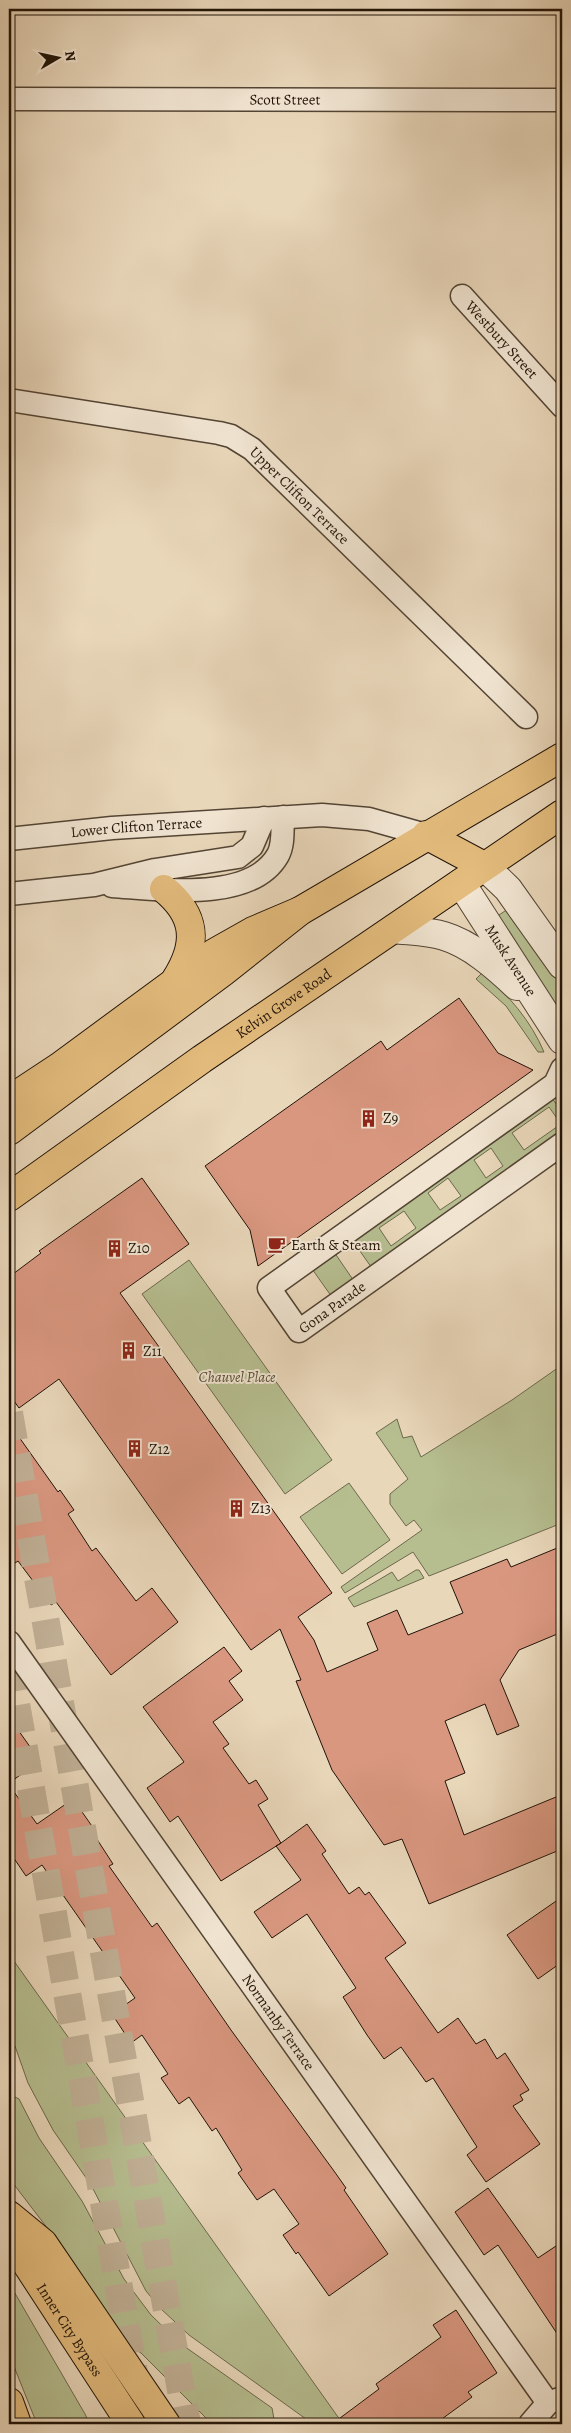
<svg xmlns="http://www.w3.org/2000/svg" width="571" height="2433" viewBox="0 0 571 2433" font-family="Alegreya,serif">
  <rect width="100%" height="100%" fill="#e9d7ba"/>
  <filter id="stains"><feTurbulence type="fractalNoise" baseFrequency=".004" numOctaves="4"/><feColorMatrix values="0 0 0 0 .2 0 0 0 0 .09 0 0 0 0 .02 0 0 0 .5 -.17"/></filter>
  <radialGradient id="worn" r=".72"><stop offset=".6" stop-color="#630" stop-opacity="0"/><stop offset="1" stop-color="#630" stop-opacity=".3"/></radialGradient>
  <path fill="#b6be90" stroke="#6c684c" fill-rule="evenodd" d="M508 909 562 979V1013L497 923 496 917Z
    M482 973C508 994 531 1021 544 1052H538L506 1006 476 979Z
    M549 1094 562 1112V1136L374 1271 350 1237ZM549 1107 561 1124 524 1150 512 1133ZM491 1148 503 1166 486 1178 474 1160ZM448 1178 461 1196 440 1210 428 1193ZM404 1211 416 1228 391 1246 379 1228Z
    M332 1249 356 1284 334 1300 310 1266Z
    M189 1260 332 1460 285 1494 142 1294Z
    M562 1365V1523L429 1576 413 1552 345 1593 341 1587 422 1530 414 1520 406 1526 390 1504V1494L408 1479 376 1433 397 1419 403 1438 412 1436 421 1457 512 1400Z
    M349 1483 390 1540 342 1574 300 1517Z
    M416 1570H419L424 1578 354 1607 348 1598 392 1572 398 1581Z
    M9 1954 343 2424H313L189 2335 160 2308 146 2291 91 2185 53 2130 28 2083 9 2029Z
    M9 2094 19 2099 39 2138 82 2201 124 2279 151 2315 181 2344 272 2408 274 2419 277 2422 288 2419 294 2424H212L141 2353 118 2337 45 2225 9 2178Z
    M9 2283 85 2414 90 2424H37L9 2354Z"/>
  <path fill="#d99780" stroke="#211307" d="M459 998 498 1053 533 1070 258 1266 250 1230 205 1166 381 1041 387 1050Z
    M142 1178 189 1244 120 1293 162 1351 160 1352 332 1593 298 1617 314 1640 327 1672 378 1650 367 1623 397 1610 408 1635 463 1613 450 1582 507 1559 511 1567 562 1546V1632L519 1650 500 1680 519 1726 497 1735 485 1704 445 1721 465 1773 445 1781 464 1835 556 1797 562 1809V1849L429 1904 402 1839 384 1845 332 1770 296 1681 301 1680 280 1629 251 1650 59 1379 19 1408 9 1394V1277L41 1253 39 1251Z
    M9 1423 58 1492 60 1490 74 1510 68 1514 92 1551 96 1548 136 1601 152 1588 178 1622 111 1675 56 1602 51 1605 18 1561 9 1567Z
    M224 1647 242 1671 229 1681 243 1700 213 1722 229 1744 223 1748 249 1784 256 1780 268 1799 258 1805 281 1843 307 1824 326 1851 322 1854 349 1894 359 1887 365 1895 369 1892 406 1943 385 1958 438 2033 458 2018 476 2044 485 2039 497 2059 505 2053 529 2090 520 2095 523 2100 513 2106 540 2144 486 2182 467 2155 477 2147 433 2078 426 2082 401 2047 384 2059 367 2035 343 1997 356 1988 307 1914 272 1938 254 1912 301 1880 276 1846 281 1843 221 1881 178 1816 170 1822 147 1788 184 1762 143 1707Z
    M9 1717 40 1761 9 1783Z
    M9 1785 37 1824 73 1799 94 1829 91 1830 113 1864 109 1866 152 1927 157 1923 231 2030 334 2171 346 2188 344 2190 388 2254 329 2296 298 2252 296 2254 283 2235 299 2224 274 2189 257 2200 238 2173 242 2170 216 2128 212 2131 189 2097 179 2104 161 2078 168 2074 142 2035 131 2043 112 2014 135 1998 42 1865 26 1876 9 1851Z
    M562 1897V1962L538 1979 507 1935Z
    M488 2188 538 2258 562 2242V2341L498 2245 484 2255 455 2212Z
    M456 2310 497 2373 468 2392 472 2397 435 2424H332L379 2389 376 2384 441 2337 433 2325Z"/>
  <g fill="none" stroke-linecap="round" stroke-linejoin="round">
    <path stroke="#c1b096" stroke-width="28" stroke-dasharray="28 14" stroke-linecap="butt" d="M9 1413 187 2424
      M9 1664 143 2424"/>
    <defs>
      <g id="minor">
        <path id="s1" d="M9 99 562 100"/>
        <path id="s2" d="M462 296 562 406"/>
        <path id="s3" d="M9 400 219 433 231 436 252 449 526 717"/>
        <path id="s4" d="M9 839 112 828 322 815 369 819 426 835"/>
        <path d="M112 886C159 889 251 903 278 855 284 844 282 829 283 817"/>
        <path d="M9 894 94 885 155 870 238 857 252 846 264 818"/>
        <path id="s5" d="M562 1069 555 1084 269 1288 299 1331 562 1144"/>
        <path id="s6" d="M9 1642 548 2403"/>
        <path d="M530 2424 548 2403 562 2398"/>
      </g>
      <g id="tertiary">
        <path d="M484 866 508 889 562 965"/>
        <path id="s7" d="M461 883 562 1040"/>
        <path d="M394 929C411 931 428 931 444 936 471 944 497 967 517 986"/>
      </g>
      <g id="primary">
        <path d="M426 835 484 866"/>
        <path d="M9 1131 223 972 300 911 562 757"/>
        <path id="s8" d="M9 1197 202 1059 562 814"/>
      </g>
      <g id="motorway">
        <path d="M164 889C197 916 198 944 176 979"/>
        <path d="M9 1100 59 1067 214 953 253 931 300 911"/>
        <path d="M9 2215 43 2243 166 2424"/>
        <path id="s9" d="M9 2237 131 2424"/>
        <path d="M9 2402 17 2424"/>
      </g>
    </defs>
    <use href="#minor" stroke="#534434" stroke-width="25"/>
    <use href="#tertiary" stroke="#534434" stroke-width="30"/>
    <use href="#primary" stroke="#211307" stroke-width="30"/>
    <use href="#motorway" stroke="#211307" stroke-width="30"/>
    <use href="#minor" stroke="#f1e5d2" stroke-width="22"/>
    <use href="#tertiary" stroke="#f1e5d2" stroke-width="28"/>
    <use href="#primary" stroke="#e4bc7d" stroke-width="28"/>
    <use href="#motorway" stroke="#e4bc7d" stroke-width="28"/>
  </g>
  <defs>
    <symbol id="building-bare" viewBox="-9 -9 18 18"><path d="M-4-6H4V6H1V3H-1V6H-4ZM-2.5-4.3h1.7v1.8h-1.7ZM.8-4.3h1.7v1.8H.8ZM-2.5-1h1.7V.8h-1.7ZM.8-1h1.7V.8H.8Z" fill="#8f2418" stroke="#f1e5d2" stroke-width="2.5" paint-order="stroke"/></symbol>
    <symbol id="cafe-bare" viewBox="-9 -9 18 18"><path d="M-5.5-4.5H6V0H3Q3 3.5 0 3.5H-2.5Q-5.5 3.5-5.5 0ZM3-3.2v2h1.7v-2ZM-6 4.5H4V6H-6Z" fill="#8f2418" stroke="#f1e5d2" stroke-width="2.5" paint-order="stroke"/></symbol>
  </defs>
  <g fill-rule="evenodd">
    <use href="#building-bare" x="356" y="1106" width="25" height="25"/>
    <use href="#cafe-bare" x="264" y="1232" width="25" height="25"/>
    <use href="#building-bare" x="102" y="1236" width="25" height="25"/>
    <use href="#building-bare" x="116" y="1338" width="25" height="25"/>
    <use href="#building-bare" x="122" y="1436" width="25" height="25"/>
    <use href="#building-bare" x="224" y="1496" width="25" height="25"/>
  </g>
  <g text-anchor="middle" stroke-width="4" stroke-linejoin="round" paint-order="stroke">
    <g font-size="15" fill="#211307" stroke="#f1e5d2">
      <text dy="5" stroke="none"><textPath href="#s1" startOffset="276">Scott Street</textPath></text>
      <text dy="5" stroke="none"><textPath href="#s2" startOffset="59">Westbury Street</textPath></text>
      <text dy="5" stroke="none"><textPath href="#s3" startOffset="316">Upper Clifton Terrace</textPath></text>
      <text dy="5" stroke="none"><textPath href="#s4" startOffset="128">Lower Clifton Terrace</textPath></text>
      <text dy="5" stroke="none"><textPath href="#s7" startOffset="92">Musk Avenue</textPath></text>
      <text dy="5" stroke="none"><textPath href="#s8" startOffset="336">Kelvin Grove Road</textPath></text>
      <text dy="5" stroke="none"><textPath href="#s5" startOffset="461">Gona Parade</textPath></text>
      <text dy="5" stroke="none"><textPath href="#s6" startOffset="466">Normanby Terrace</textPath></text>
      <text dy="5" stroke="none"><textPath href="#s9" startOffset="111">Inner City Bypass</textPath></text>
    </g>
    <g font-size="15" fill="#211307" stroke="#f1e5d2" text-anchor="start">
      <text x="383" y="1123">Z9</text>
      <text x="291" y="1250">Earth &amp; Steam</text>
      <text x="128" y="1253">Z10</text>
      <text x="143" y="1356">Z11</text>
      <text x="149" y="1454">Z12</text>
      <text x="251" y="1513">Z13</text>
    </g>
    <g font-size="15" font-style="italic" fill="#554f37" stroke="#f1e5d2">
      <text x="237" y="1382">Chauvel Place</text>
    </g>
  </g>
  <rect width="571" height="2433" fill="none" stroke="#e9d7ba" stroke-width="30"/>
  <rect x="10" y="10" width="551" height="2413" fill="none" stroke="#211307" stroke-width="2.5"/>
  <rect x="15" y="15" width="541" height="2403" fill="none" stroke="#211307"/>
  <g transform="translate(58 58) rotate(81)" stroke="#f1e5d2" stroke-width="4" paint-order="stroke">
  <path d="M0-4L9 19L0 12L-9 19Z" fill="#211307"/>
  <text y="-8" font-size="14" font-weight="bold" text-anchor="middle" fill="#211307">N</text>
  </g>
  <rect width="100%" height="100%" filter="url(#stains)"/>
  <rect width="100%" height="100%" fill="url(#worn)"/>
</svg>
